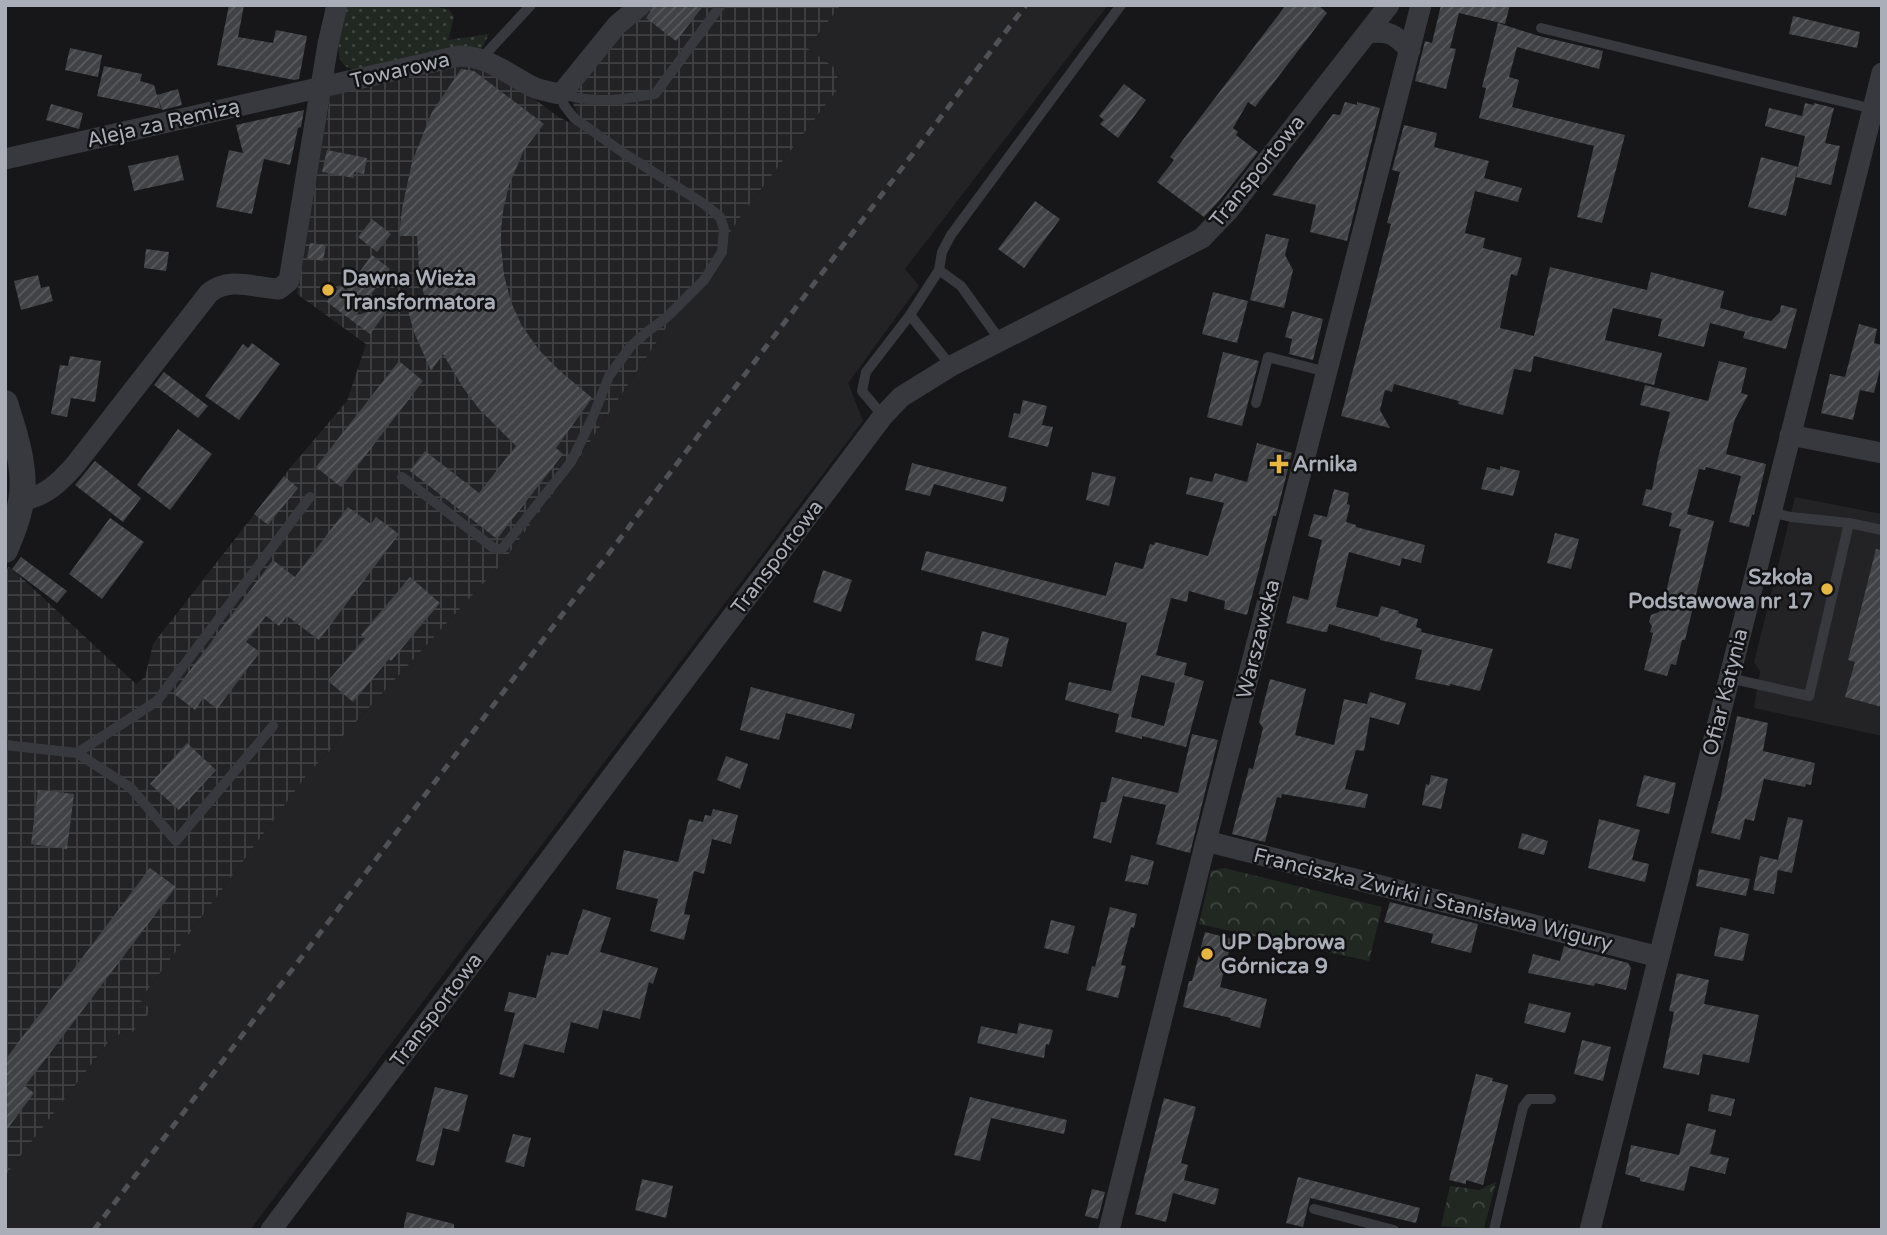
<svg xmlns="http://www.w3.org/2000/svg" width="1887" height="1235" viewBox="0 0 1887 1235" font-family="'Varela Round',sans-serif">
  <defs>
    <pattern id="industrial-grid" width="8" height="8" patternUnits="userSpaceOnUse" patternTransform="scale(1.75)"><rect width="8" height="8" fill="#232326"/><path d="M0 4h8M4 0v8" fill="none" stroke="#404043"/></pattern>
    <pattern id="grass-dots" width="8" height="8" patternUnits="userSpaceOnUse" patternTransform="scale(1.75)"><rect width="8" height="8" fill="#212822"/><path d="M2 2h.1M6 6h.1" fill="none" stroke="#3f4540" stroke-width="1.8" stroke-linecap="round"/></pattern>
    <pattern id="park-crowns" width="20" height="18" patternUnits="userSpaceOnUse" patternTransform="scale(1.75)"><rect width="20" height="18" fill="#212822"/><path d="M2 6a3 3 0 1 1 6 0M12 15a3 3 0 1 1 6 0" fill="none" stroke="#3f4540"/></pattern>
    <pattern id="building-hatch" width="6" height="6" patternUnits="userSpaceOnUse" patternTransform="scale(1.75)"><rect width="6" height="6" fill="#414246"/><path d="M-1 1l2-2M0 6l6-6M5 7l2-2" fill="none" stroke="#5a5b5f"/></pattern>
  </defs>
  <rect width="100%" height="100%" fill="#171719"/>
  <path fill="#232326" d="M841 5H1108L905 269 919 286 848 383 863 421 250 1230H5V1176L110 1040 123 1032 128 1037 152 1010 140 1000 306 776 502 563 577 461 745 210 837 90 838 70 807 48Z
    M1795 497 1882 514V736L1754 708 1760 671 1754 662Z"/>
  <path fill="url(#industrial-grid)" d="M650 5H841L807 48 838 70 837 90 745 210 577 461 502 563 306 776 140 1000 152 1010 128 1037 123 1032 110 1040 5 1176V574L8 567 12 569 136 684 145 677 153 644 291 467 347 401 366 344 297 294 331 92 459 63 498 71 557 116 570 123 577 113 573 104 575 91 628 23Z"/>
  <path fill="url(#grass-dots)" d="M346 5H431L449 10 454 17 448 40 489 34 481 50 364 70C359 70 352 70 347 67 330 57 343 21 346 5Z"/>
  <path fill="url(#park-crowns)" d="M1224 868 1382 907 1369 961 1199 924 1211 871Z
    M1496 1182 1484 1229 1441 1226 1450 1186 1479 1190Z"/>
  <path fill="url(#building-hatch)" fill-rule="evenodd" d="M229 5H244L238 37 273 43 276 30 307 36 299 79 294 80 217 65Z
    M655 5H704L676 41 646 18Z
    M1286 5H1318L1327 13 1255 107 1248 102 1233 128 1238 132 1236 135 1258 152 1218 202 1204 217 1157 182 1174 160 1170 157Z
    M1441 5H1510L1505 24 1459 13 1450 48 1456 49 1446 89 1415 81 1425 41 1432 43Z
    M1793 16 1860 32 1857 48 1789 34Z
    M1498 23 1539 36 1603 51 1599 69 1517 47 1509 77 1519 80 1512 107 1625 135 1602 223 1577 217 1594 146 1479 118 1486 88 1482 87Z
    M70 48 102 55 98 77 65 70Z
    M104 66 142 74 140 81 154 85 161 109 97 96Z
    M461 69 474 71 544 124 524 150 509 185 503 211 501 230V247L504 275 511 302 522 326 539 350 559 370 592 398 556 448 563 454 497 539 410 471 425 451 479 493 516 446 479 409 462 386 443 354 431 371 414 332 405 300 424 295 419 268 417 236H399L402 209 412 162 432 112Z
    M1124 84 1146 100 1118 138 1100 124 1104 120 1099 116Z
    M178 89 182 105 162 110 157 95Z
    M1345 102 1357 105V102L1380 108 1347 241 1310 232 1316 205 1272 195 1333 114 1340 115Z
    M1805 103 1814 105V103L1834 108 1825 143 1840 146 1831 185 1796 177 1805 136 1765 126 1769 108 1802 116Z
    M51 104 83 113 79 129 46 120Z
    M304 110 301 127 298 128 290 165 264 159 252 214 216 207 229 150 243 153 236 125Z
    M1404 125 1437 133 1434 147 1489 161 1484 178 1522 188 1518 202 1475 191 1465 233 1485 238 1483 248 1522 258 1517 276 1511 274 1500 328 1534 336 1550 267 1647 290 1651 272 1724 291 1720 308 1749 316 1771 321 1780 312 1781 305 1797 309 1786 349 1743 338 1745 332 1710 323 1704 347 1658 336 1662 319 1613 308 1605 340 1662 353 1654 385 1534 356 1531 372 1514 369 1503 415 1458 404 1459 401 1394 384 1392 392 1385 390 1380 410 1390 428 1341 416 1391 224 1387 223 1400 172 1392 170Z
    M327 150 367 158 364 174 354 172V178L322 172Z
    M178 155 184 180 134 191 128 166Z
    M1761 157 1798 167 1786 216 1748 207Z
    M1035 201 1060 219 1024 268 998 249Z
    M372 219 391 234 377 252 358 237Z
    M1266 234 1289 239 1285 255 1293 270 1284 308 1250 300Z
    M310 243 326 245 323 261 307 258Z
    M146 249 169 252 166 271 144 268Z
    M372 255 390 269 355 316 392 304 370 334 327 302 340 285 346 290Z
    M38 275 41 288 49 286 53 301 21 310 14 281Z
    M1213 292 1248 301 1237 343 1202 334Z
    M1292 311 1323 319 1313 360 1289 354 1292 339 1285 337Z
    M1859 324 1877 329 1874 343 1882 345V361L1874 393 1860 390 1853 420 1821 413 1830 374 1845 377Z
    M252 343 280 364 239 420 205 396 243 344 248 348Z
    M1223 352 1259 361 1242 426 1207 417Z
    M70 356 101 361 95 402 71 398 67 417 51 414 60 365 68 366Z
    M399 361 423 381 341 487 316 467Z
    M1719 361 1747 368 1741 393 1748 395 1735 419 1726 454 1766 464 1754 515 1752 514 1749 527 1729 522 1741 476 1706 467 1705 470 1699 469 1687 514 1714 521 1685 640H1682L1676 665 1671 664 1667 676 1644 670 1653 633 1650 632 1652 626 1649 622 1651 615 1659 612 1660 608 1662 609 1681 529 1669 526 1672 513 1642 505 1646 489 1652 490 1658 458 1670 412 1640 405 1645 385 1708 401Z
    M164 372 208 406 198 418 154 385Z
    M1023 400 1047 406 1042 425 1053 427 1048 447 1008 437 1014 413 1020 414Z
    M178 429 212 454 170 510 137 485Z
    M1257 443 1292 453 1276 516H1273L1247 615 1224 609 1225 601 1189 591 1187 602 1171 598 1156 655 1187 663 1184 675 1204 681 1186 747 1142 736V739L1115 732 1119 714 1065 700 1069 682 1111 691 1127 623 921 570 926 551 1106 596 1115 562 1143 569 1150 544 1154 545 1155 542 1208 556 1224 503 1186 494 1190 477 1212 482 1215 473 1247 482ZM1141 675 1175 683 1164 726 1131 717Z
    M95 461 141 498 123 522 75 485Z
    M912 463 1007 487 1003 502 934 484 930 496 905 490Z
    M1500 466 1520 471 1513 496 1481 489 1487 467 1500 470Z
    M1092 472 1116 477 1109 506 1086 500Z
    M284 476 298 488 268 525 254 514Z
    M1334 489 1349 493 1347 504 1350 505 1346 522 1356 525V527L1425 545 1421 563 1402 558 1400 566 1349 552 1336 607 1378 617 1381 606 1399 611 1398 613 1418 619 1416 627 1422 629 1421 632 1493 649 1480 691 1450 684V686L1415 679 1422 650 1389 642 1380 640V638L1329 624 1327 632H1324L1286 623 1293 596 1308 600 1322 540 1308 536 1314 514 1327 517Z
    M348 507 371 524 376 517 399 534 319 640 287 616 279 626 266 616 246 642 260 652 217 709 203 698 195 710 173 693 273 560 295 577Z
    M110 518 144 542 102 599 69 574Z
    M1555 533 1579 539 1571 569 1547 563Z
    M1876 549 1882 550V707L1845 697 1855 662 1848 660Z
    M21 557 67 591 57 603 12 569Z
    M823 570 852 580 841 612 813 602Z
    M410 577 440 603 391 661 389 659 353 702 328 681 365 638 361 635Z
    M982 631 1009 638 1002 667 975 660Z
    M1270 679 1306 689 1295 735 1334 745 1344 699 1367 704 1370 692 1406 703 1399 725 1370 717 1364 751 1356 750 1345 789 1368 794 1365 808 1282 794 1281 798 1277 797 1265 842 1232 834 1249 768 1253 769 1263 728 1259 722Z
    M751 687 855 714 851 729 786 713 779 740 740 730Z
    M1737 716 1768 723 1763 751 1815 763 1811 785 1806 784 1805 787 1764 779 1754 821 1745 819 1740 840 1711 833 1719 801H1720Z
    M1192 734 1218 740 1190 853 1156 844 1166 805 1123 796 1111 843 1093 838 1101 802H1106L1112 777 1178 793Z
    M187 743 216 770 179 810 150 784Z
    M726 756 748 764 740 789 717 780Z
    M1431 775 1448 779 1441 809 1422 805 1426 784 1429 785Z
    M1644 775 1676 783 1669 814 1636 806Z
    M38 790 74 794 67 849 31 844Z
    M713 809 738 815 731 844 712 839 704 874 694 871 684 914 690 915 684 940 650 931 658 899 616 889 624 850 678 862 689 819 703 822 705 815 711 816Z
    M1788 817 1803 820 1792 873 1778 870 1774 894 1753 890 1760 856 1778 860Z
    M1599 819 1640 830 1632 860 1649 864 1645 882 1588 868Z
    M1522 833 1548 841 1544 855 1518 848Z
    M1131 855 1154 861 1148 885 1125 881Z
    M150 868 176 887 25 1086 34 1093 5 1132V1060Z
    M1699 869 1750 879 1746 896 1696 886Z
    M1390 902 1478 924 1471 953 1431 943 1433 934 1384 922Z
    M1110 907 1137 914 1134 928 1131 927 1121 965 1126 966 1118 998 1086 990 1092 966 1095 967Z
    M583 909 611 918 600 952 658 968 653 984 649 982 640 1019 603 1010 598 1029 571 1022 564 1053 524 1044 514 1078 499 1074 515 1013 504 1011 509 992 536 998 547 955 550 956 551 952 568 955Z
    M1051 920 1075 926 1068 954 1044 948Z
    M1720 927 1749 934 1743 961 1714 956Z
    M1205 932 1232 939 1220 987 1267 999 1260 1028 1230 1020 1231 1018 1183 1007 1189 981H1192Z
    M1564 946 1628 963 1631 968 1626 990 1595 983 1594 986 1528 973 1533 954 1560 961Z
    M1677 973 1709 980 1704 1004 1759 1015 1749 1063 1703 1054 1699 1075 1663 1068 1674 1012 1669 1011Z
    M1529 1003 1571 1013 1565 1033 1524 1023Z
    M1019 1023 1053 1030 1049 1045 1046 1044 1044 1058 977 1043 981 1026 1017 1034Z
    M1582 1040 1611 1047 1603 1081 1574 1074Z
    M1476 1074 1493 1078 1492 1081 1508 1085 1483 1185 1466 1180V1184L1449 1180Z
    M435 1087 468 1095 459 1132 443 1128 434 1166 416 1161Z
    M1711 1094 1735 1099 1731 1116 1708 1111Z
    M970 1097 1067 1120 1064 1134 991 1118 980 1161 954 1155Z
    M1164 1098 1196 1107 1181 1163 1188 1165 1184 1180 1219 1189 1215 1205 1173 1193 1166 1222 1135 1214Z
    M1687 1123 1716 1130 1710 1154 1729 1158 1725 1174 1690 1166 1684 1191 1640 1181V1178L1625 1174 1631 1145 1679 1155Z
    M513 1134 531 1138 524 1167 505 1162Z
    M1298 1177 1420 1208 1416 1223 1310 1198 1303 1227 1286 1223Z
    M642 1179 673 1186 666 1218 635 1210Z
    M1092 1189 1105 1192 1098 1219 1085 1216Z
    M407 1212 454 1224V1230H403Z"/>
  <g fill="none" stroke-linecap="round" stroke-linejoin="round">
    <path stroke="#38393e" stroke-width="10" d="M1541 28 1873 109
      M481 59 531 5
      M939 270 961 286 1000 340
      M951 366 910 315 939 270 942 252 951 235 1121 5
      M1256 403 1268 357 1327 372
      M883 416 862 391 866 372 910 315
      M402 477 495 549H502L571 462 592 419 609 376 631 346 648 331 666 318 704 280 722 252 724 229 720 217 704 204 625 154 574 118 564 105 561 94C597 104 619 100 655 94L721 5
      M1770 512 1791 517 1849 523 1882 530
      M1729 678 1809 696 1849 523
      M5 745 77 753 157 701 310 497
      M77 753 131 788 176 841 273 726
      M1314 1209 1394 1230
      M1494 1230 1523 1107 1529 1099H1551"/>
    <path stroke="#38393e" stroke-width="21" d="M1367 33C1389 30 1395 34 1410 50
      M5 159 459 56C488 56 509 75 533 87 542 91 551 92 561 94L617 25 641 5
      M1790 435 1882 453
      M22 500C45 497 60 482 75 465L209 293C230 276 254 288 279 289L289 281 328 44 337 5
      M1206 841 1659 957
      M271 1230 883 416 901 397 951 366 1202 238 1228 211 1389 5
      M1109 1230 1206 841 1421 5
      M1590 1230 1882 73"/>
    <path stroke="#38393e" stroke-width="26" d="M5 403C15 434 27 469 21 502 18 519 12 534 5 550"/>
    <path stroke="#4f5156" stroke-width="5" stroke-dasharray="9 7" stroke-linecap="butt" d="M94 1230 1026 5"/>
  </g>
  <g fill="#e7b541" stroke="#121214" stroke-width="2.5">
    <circle cx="328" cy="290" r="7"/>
    <path d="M1275.5 453.5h7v7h7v7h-7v7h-7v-7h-7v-7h7z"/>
    <circle cx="1827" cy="589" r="7"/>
    <circle cx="1207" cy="954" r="7"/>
  </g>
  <g text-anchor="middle" stroke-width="5" stroke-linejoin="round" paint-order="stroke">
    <g font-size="21" fill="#aaaeb8" stroke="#121214">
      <text transform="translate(400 70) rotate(-13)" y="7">Towarowa</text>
      <text transform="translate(163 123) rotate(-13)" y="7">Aleja za Remizą</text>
      <text transform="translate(1257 171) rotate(-51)" y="7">Transportowa</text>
      <text transform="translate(777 557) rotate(-53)" y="7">Transportowa</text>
      <text transform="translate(1258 639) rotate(-76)" y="7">Warszawska</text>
      <text transform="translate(1725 692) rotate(-76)" y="7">Ofiar Katynia</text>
      <text transform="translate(1433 899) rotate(14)" y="7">Franciszka Żwirki i Stanisława Wigury</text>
      <text transform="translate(436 1010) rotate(-53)" y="7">Transportowa</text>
    </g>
    <g font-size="21" font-weight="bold" fill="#aaaeb8" stroke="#121214" text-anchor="start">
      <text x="342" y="285">Dawna Wieża<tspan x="342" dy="24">Transformatora</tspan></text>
      <text x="1293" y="471">Arnika</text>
      <text x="1813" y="584" text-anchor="end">Szkoła<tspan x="1813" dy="24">Podstawowa nr 17</tspan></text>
      <text x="1221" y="949">UP Dąbrowa<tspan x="1221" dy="24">Górnicza 9</tspan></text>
    </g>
  </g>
  <rect width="1887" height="1235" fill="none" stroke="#aaaeb8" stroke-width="14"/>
</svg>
